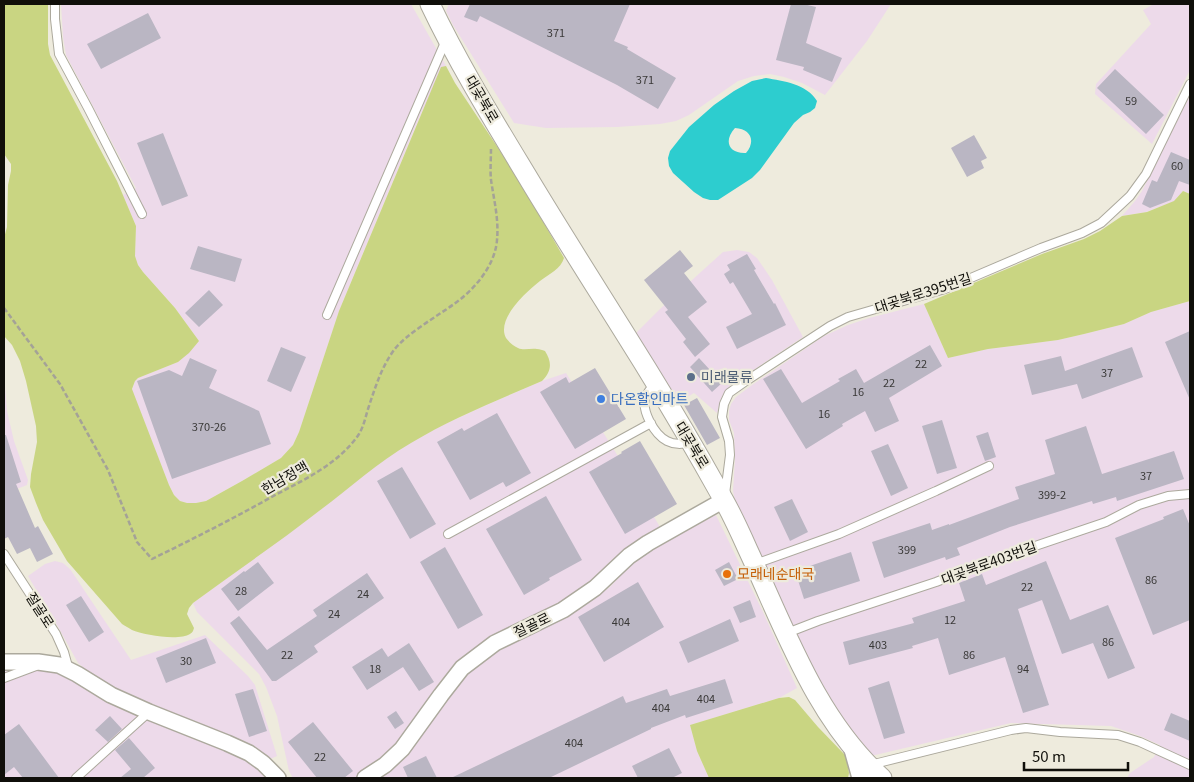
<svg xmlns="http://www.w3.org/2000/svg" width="1194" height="782" viewBox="0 0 1194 782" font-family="Georgia,'Noto Sans KR',serif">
  <rect width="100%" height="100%" fill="#eeebdd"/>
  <path fill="#eddaea" d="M61 4H411L446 66 423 109 339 311 299 432 293 445 281 458 242 481 206 501 196 503H187L180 501 174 495 169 485 132 390 135 381 138 378 178 362 199 341 175 308 143 272 138 265 135 256 136 226 123 195 136 188 66 55 63 37Z
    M449 4H891L867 41 825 95 802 83 784 77 770 74 754 76 738 81 689 115 676 121 660 124 617 127 546 128 514 123 453 25 446 11Z
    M1154 4H1190V70L1152 144 1095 94 1096 84 1151 24 1143 10Z
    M1190 95V194L1183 191 1175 201 1146 212 1122 216 1135 201 1142 191Z
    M737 250 749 252 757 258 772 280 803 337 731 385 725 391 721 399 717 413 694 393 676 404 634 335 660 309 723 252Z
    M1190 301V778H1127L1130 773 1154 757 1160 745 1140 736 1111 726 1011 723 871 756 850 730 832 702 814 670 790 624 735 501 733 491 735 460 734 433 729 420V411L731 404 736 397 752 385 824 336 848 325 869 318 924 304 948 358 988 349 1058 340 1084 334 1124 324 1151 312Z
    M566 373 616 453 660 527 627 548 612 560 590 582 567 599 496 635 483 642 465 656 452 667 442 679 397 745 373 767 356 778H293L289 771 277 716 266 687 259 674 197 612 193 603 320 510 376 465 410 443 441 426 482 407 542 381Z
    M4 374 7 411 14 441 28 480 27 485 4 494Z
    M716 515 763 612 797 688 779 698 690 725 697 751 709 778H380L410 751 429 723 464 677 496 649 580 608 594 599 611 586 632 563 647 551Z
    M55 561 63 563 70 569 131 660 205 635 248 676 255 685 277 756 268 760 126 694 106 683 90 673 78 663 57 625 28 576 45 564Z
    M4 668H36L61 673 216 744 255 765 269 778H4Z"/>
  <path fill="#c9d582" d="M4 4H48V44L50 55 117 181 136 226 135 256 138 265 143 272 175 308 199 341 189 353 178 362 138 378 135 381 132 389 169 485 174 495 180 501 187 503H196L206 501 242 481 281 458 293 445 299 432 339 311 441 67 446 66 455 83 518 178 564 258C561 269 549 274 540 281 526 292 496 319 506 338 509 342 513 346 518 348 524 351 530 348 537 349 540 349 542 350 545 351 552 362 552 371 542 381 498 400 452 418 411 443 377 463 350 488 319 511 278 543 235 572 193 603L189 608 187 614 194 628C193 631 193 632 190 634 179 641 143 635 132 630 129 628 125 626 122 624L67 561 43 520 36 503 30 487 31 474 37 442 36 426 26 381 20 361 12 345 4 336V238L7 227 8 185 11 171V164L4 154Z
    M1183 191 1190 194V301L1151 312 1124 324 1084 334 1058 340 988 349 948 358 924 304 1042 254 1084 239 1100 231 1122 216 1147 212 1174 201Z
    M789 697 795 700 818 727 846 756 849 773 848 778H709L697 751 690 725 779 698Z"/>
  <path fill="#2dcdcf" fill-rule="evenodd" d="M766 78C783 81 807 84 817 101L815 108 810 112 803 115 794 123 760 170 752 178 718 200H710L703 198 694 192 673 173 669 166 668 158 670 151 689 127 714 105 734 91 752 81ZM735 128C751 129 756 141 746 153 729 154 723 141 735 128Z"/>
  <path fill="#bab6c3" d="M470 4H630L614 41 628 47 627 49 676 78 658 109 617 85 480 16 477 22 464 17Z
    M791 4H803L816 7 806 43 842 58 832 82 803 70 804 67 776 60Z
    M148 13 161 38 101 69 87 44Z
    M1115 69 1164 115 1146 134 1097 88Z
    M163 133 188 196 162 206 137 143Z
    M974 135 987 158 981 161 984 168 967 177 951 148Z
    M1171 152 1190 160V185L1179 181 1171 200 1150 208 1142 204 1152 180 1157 182Z
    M198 246 242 259 235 282 190 269Z
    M680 250 693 266 684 273 707 302 688 317 710 344 695 357 683 342 686 339 665 312 668 310 644 280Z
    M747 254 756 269 754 270 774 304 775 303 786 325 737 349 726 327 752 314 733 282 730 284 724 274 730 270 727 265Z
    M209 290 223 305 199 327 185 313Z
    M1190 331V400L1165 342Z
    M930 345 942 366 889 398 899 421 875 432 865 411 842 424 843 426 806 449 763 379 781 369 802 403 840 381 838 379 856 369 864 383Z
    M281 347 306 357 291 392 267 381Z
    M1132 347 1143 377 1082 399 1077 384 1032 395 1024 365 1061 356 1065 371Z
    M190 358 217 370 209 388 259 411 271 444 172 479 137 381 169 370 182 376Z
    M699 358 722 383 712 392 690 367Z
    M595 368 626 419 575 449 540 392 566 377 569 383Z
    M697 398 720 438 707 445 684 405Z
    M497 413 531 473 506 487 503 482 470 500 437 442 462 428 464 431Z
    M942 420 957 468 937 474 922 426Z
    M1086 426 1102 474 1174 451 1184 479 1117 501 1116 497 1093 504 1092 501 1010 527 957 548 960 555 946 560 945 557 884 578 872 542 930 523 932 530 949 524V525L1019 499 1015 487 1055 474 1045 440Z
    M988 432 996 457 985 461 976 436Z
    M4 435H6L21 482 16 484 35 528 38 526 53 554 37 562 30 548 17 554 8 537 4 539Z
    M640 441 677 504 625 534 589 472 622 453 621 452Z
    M888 444 908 488 891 496 871 451Z
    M402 467 436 524 410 539 377 481Z
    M546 496 582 560 549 578 550 580 524 595 486 529Z
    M792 499 808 532 790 541 774 507Z
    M1183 509 1190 526V620L1153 635 1115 538 1164 519 1163 517Z
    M445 547 483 615 458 629 420 562Z
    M851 552 860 581 804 599 795 571Z
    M1046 561 1070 620 1108 605 1135 668 1108 679 1093 643 1062 654 1042 600 1018 609 1049 705 1023 713 1005 657 949 675 938 638 912 646 913 648 849 665 843 642 914 623 912 618 965 601 959 583 982 574 986 585Z
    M258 562 274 583 238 611 221 589 244 571 245 572Z
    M729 562 738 579 724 586 715 570Z
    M367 573 384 598 314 646 318 652 276 681H272L230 623 239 616 267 650 317 616 313 610Z
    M638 582 664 627 604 662 578 617Z
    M81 596 104 632 89 642 66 605Z
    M750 600 756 617 740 623 733 607Z
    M730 619 739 641 688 663 679 642Z
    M206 638 216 663 166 683 156 658Z
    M409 643 434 682 419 691 403 667 367 690 352 667 382 648 388 657Z
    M725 679 733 703 686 718 685 715 651 728V729L549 778H451L623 696 626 703 667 689 670 696Z
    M889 681 905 733 884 739 868 688Z
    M253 689 267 731 249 737 235 694Z
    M396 711 404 723 395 729 387 717Z
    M1171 713 1190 721V741L1164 730Z
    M110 716 122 729 108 742 95 730Z
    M313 722 353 771 344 778H317L288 742Z
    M19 724 59 778H23L14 767 4 775V735Z
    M129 738 155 768 143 778H120L131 769 115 750Z
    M669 748 682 773 672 778H638L632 766Z
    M426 756 437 778H408L403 767Z"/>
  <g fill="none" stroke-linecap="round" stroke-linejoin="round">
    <defs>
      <path id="service" d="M55 4V19L59 54 88 108 142 214
        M327 315 446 40
        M655 384C652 387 648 391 646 396 640 410 655 435 667 441 675 445 682 444 691 443
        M725 494 730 455 729 441 722 417 724 404 729 393 746 381 830 326 848 317 945 289 1041 248 1082 233 1101 223 1130 196 1146 174 1190 84
        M448 534 651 423
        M4 554 56 634 64 652 69 670
        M755 564 839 534 936 491 989 466
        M787 633 818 621 936 582 985 563 1106 522 1139 505 1168 496 1190 494
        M4 678 36 666
        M870 765 1011 730 1026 728 1060 732 1118 735 1140 742 1190 765
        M76 778 149 712"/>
      <path id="minor" d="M4 662H38L59 665 77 674 111 695 149 712 227 743 249 753 263 763 278 778
        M851 746 860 778
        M365 778 385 765 402 749 441 695 462 668 495 643 563 610 595 588 629 556 648 543 724 500"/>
      <path id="tertiary" d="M430 4C459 65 495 123 530 181 568 244 608 306 647 369 673 411 698 454 722 497 732 514 740 532 748 550 785 629 816 719 882 778"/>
    </defs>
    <use href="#service" stroke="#aca99d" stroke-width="10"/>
    <use href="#minor" stroke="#aca99d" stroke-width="18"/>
    <use href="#tertiary" stroke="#aca99d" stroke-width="21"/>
    <path stroke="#a4a297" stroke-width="2.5" stroke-dasharray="5 2.5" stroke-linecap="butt" d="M4 308 60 384 108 470 137 542 152 559C195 538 236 517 277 494 306 479 337 464 357 437 363 429 365 419 368 409 375 388 381 368 394 350 406 334 436 317 454 304 474 290 495 266 497 240 499 220 494 200 491 180 490 170 491 159 491 149"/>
    <use href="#service" stroke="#fff" stroke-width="8"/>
    <use href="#minor" stroke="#fff" stroke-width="15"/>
    <use href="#tertiary" stroke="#fff" stroke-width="19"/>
  </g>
  <circle fill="#5c6f8a" stroke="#eeebdd" stroke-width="2" cx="691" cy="377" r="5"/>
  <circle fill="#3f7fe0" stroke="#eeebdd" stroke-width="2" cx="601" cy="399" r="5"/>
  <circle fill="#e8710a" stroke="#eeebdd" stroke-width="2" cx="727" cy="574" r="5"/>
  <g text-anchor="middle" stroke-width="4.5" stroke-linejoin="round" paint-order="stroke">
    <g font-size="11" fill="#3a3938">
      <text x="556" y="37">371</text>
      <text x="645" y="84">371</text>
      <text x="1131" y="105">59</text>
      <text x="1177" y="170">60</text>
      <text x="921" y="368">22</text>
      <text x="1107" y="377">37</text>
      <text x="889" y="387">22</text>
      <text x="858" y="396">16</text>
      <text x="824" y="418">16</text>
      <text x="209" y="431">370-26</text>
      <text x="1146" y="480">37</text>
      <text x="1052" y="499">399-2</text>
      <text x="907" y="554">399</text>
      <text x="1151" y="584">86</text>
      <text x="1027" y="591">22</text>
      <text x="241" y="595">28</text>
      <text x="363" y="598">24</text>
      <text x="334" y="618">24</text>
      <text x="950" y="624">12</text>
      <text x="621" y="626">404</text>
      <text x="1108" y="646">86</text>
      <text x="878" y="649">403</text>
      <text x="287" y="659">22</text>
      <text x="969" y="659">86</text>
      <text x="186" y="665">30</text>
      <text x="375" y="673">18</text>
      <text x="1023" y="673">94</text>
      <text x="706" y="703">404</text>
      <text x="661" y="712">404</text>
      <text x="574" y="747">404</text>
      <text x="320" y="761">22</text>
    </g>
    <g font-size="14" fill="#100f0a" stroke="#eeebdd">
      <text transform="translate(482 99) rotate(60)" y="5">대곶북로</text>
      <text transform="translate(923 293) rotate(-18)" y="5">대곶북로395번길</text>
      <text transform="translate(692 445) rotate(59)" y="5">대곶북로</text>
      <text transform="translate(285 478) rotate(-30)" y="5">한남정맥</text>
      <text transform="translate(989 563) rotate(-20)" y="5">대곶북로403번길</text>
      <text transform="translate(40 610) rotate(57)" y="5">절골로</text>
      <text transform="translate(532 625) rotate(-26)" y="5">절골로</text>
    </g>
    <g font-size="14" fill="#4e5e75" stroke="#eeebdd" text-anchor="start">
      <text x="701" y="382">미래물류</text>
    </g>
    <g font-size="14" fill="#366cbe" stroke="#eeebdd" text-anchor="start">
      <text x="611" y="404">다온할인마트</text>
    </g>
    <g font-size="14" fill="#c56008" stroke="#eeebdd" text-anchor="start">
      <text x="737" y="579">모래네순대국</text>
    </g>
  </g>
  <rect width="1194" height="782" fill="none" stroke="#100f0a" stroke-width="10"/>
  <path d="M1024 762v8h104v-8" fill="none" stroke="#100f0a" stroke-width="2.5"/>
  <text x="1032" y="762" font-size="15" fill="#100f0a" stroke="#eeebdd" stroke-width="4" paint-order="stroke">50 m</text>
</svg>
